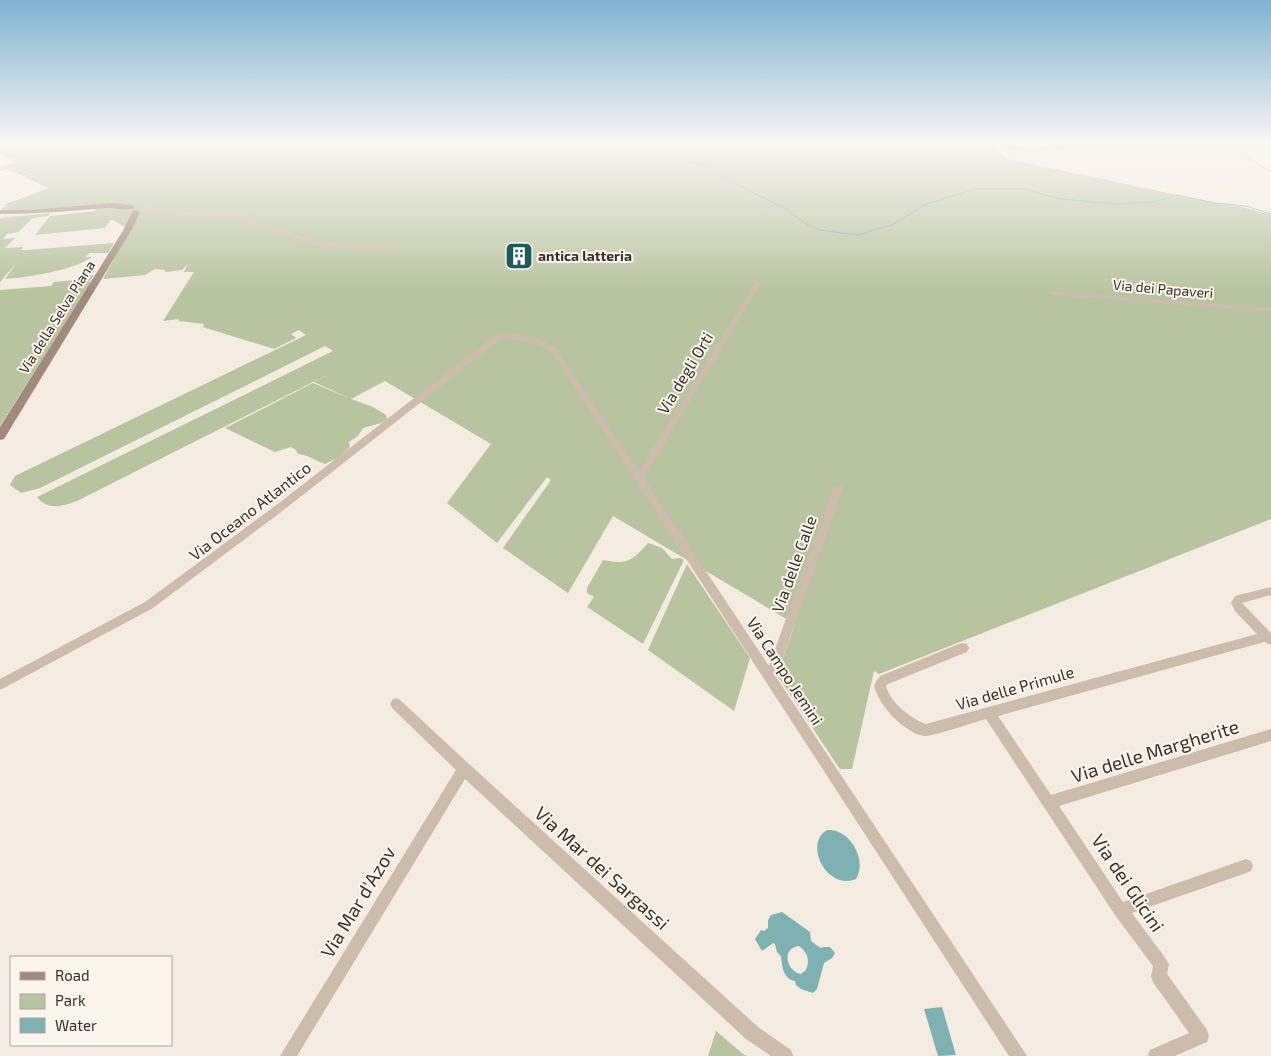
<svg xmlns="http://www.w3.org/2000/svg" width="1271" height="1056" viewBox="0 0 1271 1056" font-family="'Exo 2',sans-serif">
  <rect width="100%" height="100%" fill="#f4ebe1"/>
  <path fill="#b8c4a0" d="M0 145H992L1008 159 1215 203 1231 204 1271 215V519L879 674 874 671 852 769H840L777 675 795 624 613 516 568 593 503 548 551 480 547 477 497 543 447 503 491 444 385 381 351 399 373 407 386 415 387 419 381 423 363 428 358 436 349 442 350 447 339 457 325 464C316 461 308 455 298 454L296 450 291 447 275 452 225 428 313 383 351 399 314 382 329 374 77 501C63 506 48 511 37 497L333 351 325 346 40 488 21 493 10 485 15 476 306 335 299 330 291 334 296 338 274 349 203 327 204 324 179 321V319L163 321 194 272H184L188 264 182 270 165 272V270L155 269 145 275 103 279 130 230 113 220H110L105 228 35 235 50 216 97 211 87 205 22 211 0 209 5 207 6 204 49 188 24 177 33 173 23 176 5 168 17 164 0 153Z
    M1001 145H1077C1061 151 1015 157 1001 145Z
    M50 213 48 216 33 218 18 232 7 234 3 239 15 238 5 248 23 247 21 250H27L114 243 108 253H89L86 257H92C72 271 29 277 5 279L17 262 0 282V218Z
    M94 275 89 282H91L0 426V290L51 286 54 282 75 280 78 276Z
    M648 543 662 548 672 559 680 558 684 560 643 644 587 607 594 597 587 593V588L603 560C627 565 632 561 648 543Z
    M687 564 750 658 734 711 648 650Z
    M716 1031 743 1054 747 1056H708Z"/>
  <path fill="#7fb0b2" fill-rule="evenodd" d="M827 830C849 828 868 859 856 879 827 891 803 844 827 830Z
    M782 912 810 932 811 941C826 952 816 946 830 947L835 953 832 958 824 963 817 989 813 993 801 989 796 985 795 981C783 979 782 966 781 956L777 952 775 944 773 943 762 951 755 939 761 930 764 931 768 928V920L771 915ZM799 946C808 953 810 960 806 970L801 974C786 971 781 948 799 946Z
    M942 1007 956 1055 938 1056 924 1009Z"/>
  <g fill="none" stroke-linecap="round" stroke-linejoin="round">
    <path stroke="#7fb0b2" stroke-width="1" d="M668 145 682 153 689 162 708 165 720 176 786 209 803 222 819 230 858 235 892 225 924 205 976 189H1023L1062 199 1114 204 1153 202 1177 195 1215 203 1246 206 1271 214
      M1220 145 1241 153 1271 172"/>
    <path fill="#cdbbac" fill-rule="evenodd" d="M3 145H9L55 163 72 159 75 161 55 167 35 159 0 171V167L30 157Z
      M1265 145H1271V148Z
      M144 206 178 211 232 214 323 243 394 247 397 249 394 251 322 247 231 218 178 215 142 209 141 208Z
      M758 281 761 283 644 478 769 666 833 488 838 485 841 486 843 488 776 677 1027 1056H1009L555 357C541 341 522 341 503 338L500 340 285 509 153 608 0 690V679L145 602 279 503 494 336 499 334C517 332 541 338 556 348L639 471 755 283Z
      M1050 291 1271 308V312L1053 295 1049 293Z
      M1271 587V595L1242 603 1271 633V645L1264 642 998 716 1051 795 1271 729V741L1059 806 1123 902 1246 859 1251 861 1253 866 1251 871 1246 873 1132 913 1166 959 1169 964 1167 974 1207 1030 1209 1036 1207 1042 1175 1056H1148L1150 1050 1189 1033 1153 982 1151 976 1153 966 1115 915 986 719C975 722 934 736 925 736 905 734 877 704 874 685L880 676 959 644 963 643 967 644 969 648 967 652 888 684 886 686C890 702 911 719 926 724L1257 634 1235 611 1231 603 1235 596Z
      M396 698 400 700 469 764 758 1027 791 1050 793 1056H771L746 1039 465 779 297 1056H280L456 770 392 708 390 704 392 700Z"/>
    <path fill="#a18a7d" fill-rule="evenodd" d="M110 203 131 205 135 207C128 212 114 207 105 208 70 211 35 214 0 214V210H30Z
      M133 210 140 212 132 229 4 439 0 440V427L124 229Z"/>
  </g>
  <linearGradient id="sky" x2="0" y2="1"><stop stop-color="#7eb2d2"/><stop offset="0.49" stop-color="#faf6f2"/><stop offset="1" stop-color="#faf6f2" stop-opacity="0"/></linearGradient>
  <rect width="1271" height="293" fill="url(#sky)"/>
  <defs>
    <symbol id="building-square" viewBox="-11 -11 22 22"><rect x="-9" y="-9" width="18" height="18" rx="4" fill="#1f5a5e" stroke="#fbf5ee"/><path d="M-4-6H4V6H1V3H-1V6H-4ZM-2.5-4.3h1.7v1.8h-1.7ZM.8-4.3h1.7v1.8H.8ZM-2.5-1h1.7V.8h-1.7ZM.8-1h1.7V.8H.8Z" fill="#fff"/></symbol>
  </defs>
  <g fill-rule="evenodd">
    <use href="#building-square" x="503" y="240" width="32" height="32"/>
  </g>
  <g text-anchor="middle" stroke-width="4" stroke-linejoin="round" paint-order="stroke">
    <g font-size="14" font-weight="bold" fill="#3b302b" stroke="#fbf5ee" text-anchor="start">
      <text x="538" y="261">antica latteria</text>
    </g>
    <g font-size="14" fill="#3b302b" stroke="#fbf5ee">
      <text transform="translate(1163 289) rotate(5)" y="5">Via dei Papaveri</text>
      <text transform="translate(57 317) rotate(-58)" y="5">Via della Selva Piana</text>
    </g>
    <g font-size="16" fill="#3b302b" stroke="#fbf5ee">
      <text transform="translate(685 373) rotate(-59)" y="6">Via degli Orti</text>
      <text transform="translate(250 511) rotate(-38)" y="6">Via Oceano Atlantico</text>
      <text transform="translate(794 564) rotate(-70)" y="6">Via delle Calle</text>
      <text transform="translate(785 671) rotate(57)" y="6">Via Campo Jemini</text>
      <text transform="translate(1015 688) rotate(-16)" y="6">Via delle Primule</text>
    </g>
    <g font-size="19" fill="#3b302b" stroke="#fbf5ee">
      <text transform="translate(1155 751) rotate(-17)" y="7">Via delle Margherite</text>
      <text transform="translate(602 868) rotate(42)" y="7">Via Mar dei Sargassi</text>
      <text transform="translate(1128 883) rotate(56)" y="7">Via dei Glicini</text>
      <text transform="translate(358 902) rotate(-59)" y="7">Via Mar d'Azov</text>
    </g>
  </g>
  <rect x="10" y="956" width="162" height="90" fill="#fbf5ee" stroke="#aea6a0"/>
  <rect x="20" y="972" width="25" height="8" fill="#a18a7d" stroke="#aea6a0"/>
  <text x="55" y="981" font-size="15" fill="#3b302b">Road</text>
  <rect x="20" y="994" width="25" height="15" fill="#b8c4a0" stroke="#aea6a0"/>
  <text x="55" y="1006" font-size="15" fill="#3b302b">Park</text>
  <rect x="20" y="1018" width="25" height="15" fill="#7fb0b2" stroke="#aea6a0"/>
  <text x="55" y="1031" font-size="15" fill="#3b302b">Water</text>
</svg>
